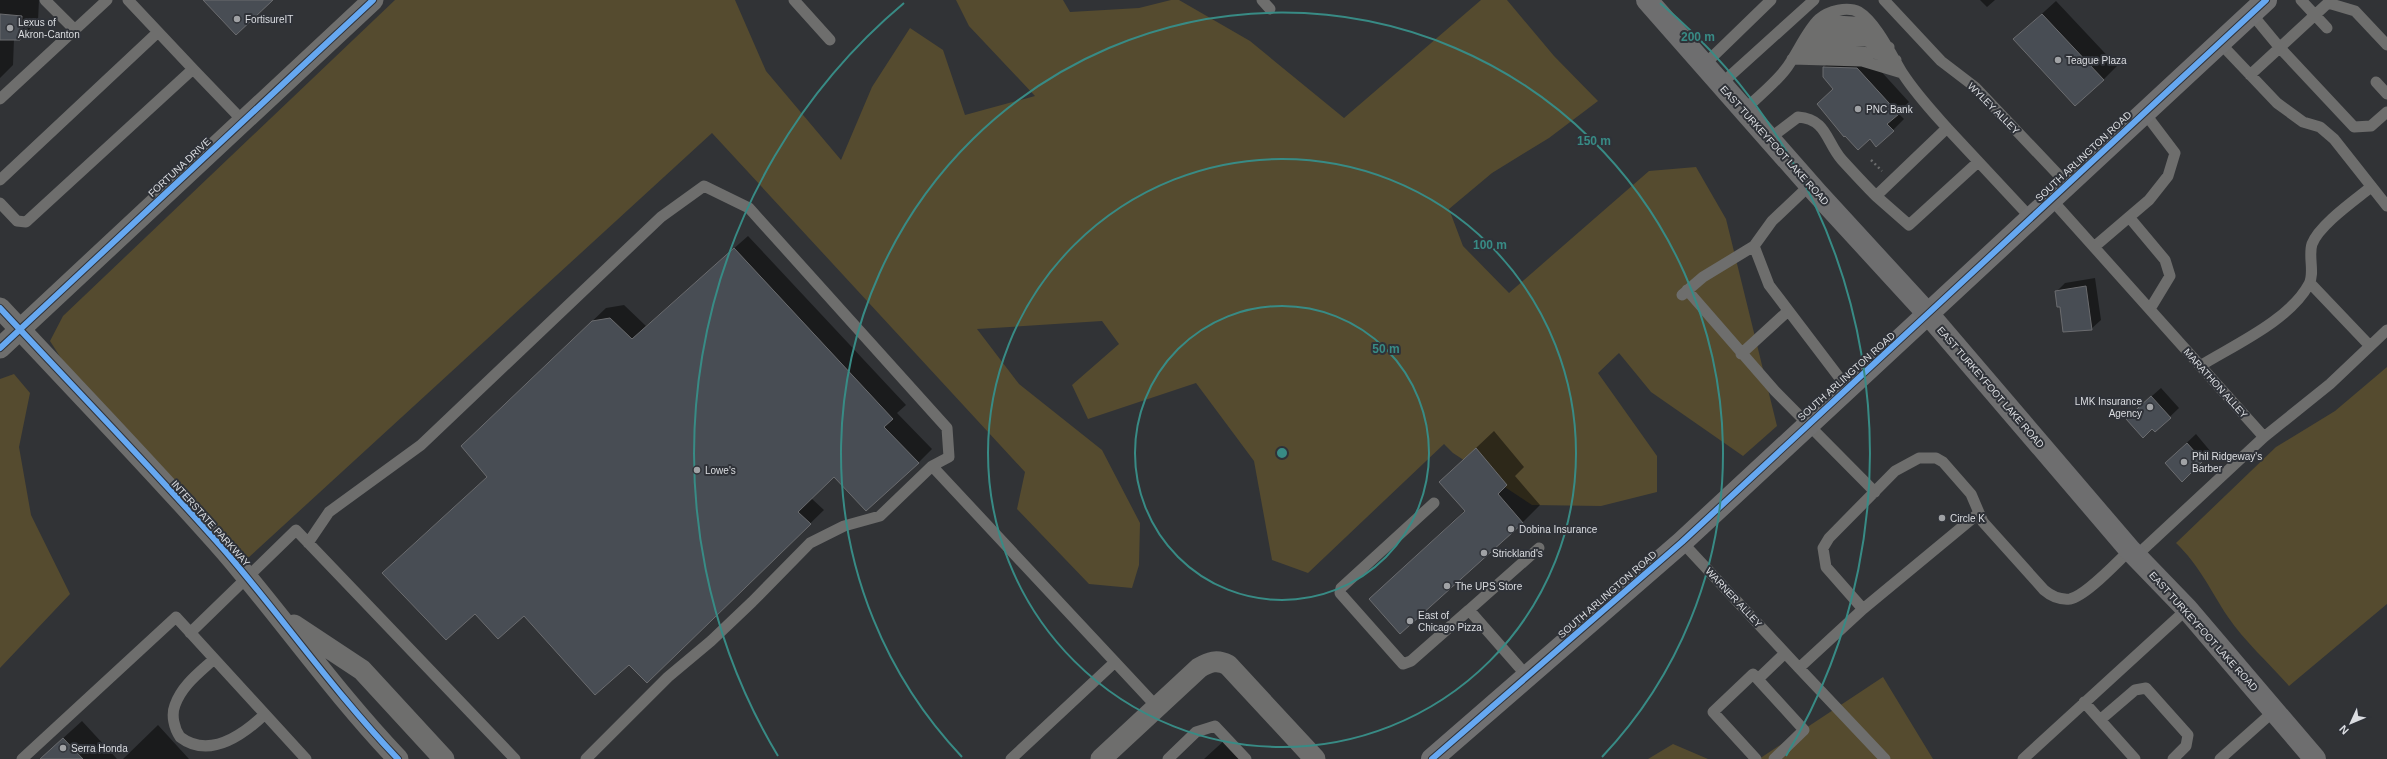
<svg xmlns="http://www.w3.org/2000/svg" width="2387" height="759" viewBox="0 0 2387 759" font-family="Arial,sans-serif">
  <rect width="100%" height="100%" fill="#313336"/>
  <path fill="#554b2f" d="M395 0H735L766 71 841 160 872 87 910 28 943 50 965 115 1035 96 969 26 956 0H1063L1070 12 1139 8 1171 0H1179L1250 41 1344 118 1481 0H1507L1554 56 1598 101 1549 138 1492 173 1449 209 1463 246 1509 293 1649 171 1696 167 1726 219 1777 426 1743 456 1651 392 1619 353 1598 373 1657 456V492L1601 506 1532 505 1453 453 1444 444 1308 573 1272 560 1254 461 1196 383 1088 419 1072 385 1119 344 1102 321 977 329 1019 384 1102 450 1140 523 1139 565 1132 588 1089 584 1017 509 1025 472 712 133 248 558 193 506 66 366 50 341 63 316Z
    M2387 367V604L2289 686C2270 664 2244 641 2228 617 2210 590 2200 566 2176 543L2276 447 2335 411Z
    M14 374 30 393 19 447 31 515 70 594 0 668V379Z
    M1883 677 1933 759H1759Z
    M1673 744 1708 759H1648Z"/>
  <path fill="#0007" d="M0 0H39L38 21 20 39H14L13 65 0 78Z
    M1980 0H1995L1987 7Z
    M2056 1 2117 66 2103 80 2014 39Z
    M1835 56 1868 57 1909 102 1898 113 1904 119 1893 130 1834 88 1824 67Z
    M748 236 906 405 897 413 932 449 918 463 834 476 811 498 824 510 647 681 629 664 524 615 475 613 397 559 488 476 476 432 606 308 624 305 646 326Z
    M2095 278 2101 320 2091 329 2061 306 2056 292 2065 283Z
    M2161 388 2179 408 2155 431 2136 410Z
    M1494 431 1524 467 1515 476 1540 505 1522 523 1370 599 1465 510 1440 482Z
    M2196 434 2211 452 2202 461 2175 454Z
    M82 721 117 759H41L50 750Z
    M158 725 189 759H123Z
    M1227 738 1246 759H1204Z"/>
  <path fill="#484d54" stroke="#6b6c6f" d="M203 0H273L236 35Z
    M0 14 22 16 20 40H0Z
    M2042 14 2104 80 2075 106 2013 39Z
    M1823 67 1857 68 1899 114 1887 124 1894 131 1876 147 1870 139 1858 150 1845 136 1844 137 1817 104 1833 89 1823 77Z
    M734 248 893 419 884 427 919 463 866 511 834 477 798 512 811 524 647 683 629 665 595 695 524 616 498 639 475 614 446 640 382 573 487 477 461 446 592 321 610 318 632 339Z
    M2086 286 2092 330 2063 332 2060 307H2057L2055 291Z
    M2151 396 2171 418 2155 432 2152 429 2143 438 2126 419Z
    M2187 443 2203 461 2182 482 2165 463Z
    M1476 448 1507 485 1498 494 1523 523 1400 634 1369 599 1465 511 1439 482Z
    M63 738 83 759H40Z"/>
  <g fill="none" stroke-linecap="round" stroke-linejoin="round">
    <path stroke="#6a6b6c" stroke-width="2.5" stroke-dasharray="2 3" stroke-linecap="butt" d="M1871 160 1882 171"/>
    <path stroke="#6e6e6d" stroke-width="11" d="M45 0 75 30
      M128 0 193 69
      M794 0 830 40
      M1262 0 1270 9
      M1884 0 1941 61 1975 87 2067 184
      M2301 0 2327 28
      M2251 13 2280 48 2354 127 2371 126 2387 112
      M1819 20 1869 23
      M1812 30 1858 32 1880 36
      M1804 41H1865L1889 47
      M2220 43 2277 103 2303 122 2320 127 2334 139 2387 206
      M1799 49 1874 53 1896 60
      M1792 59 1862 61 1902 73
      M1704 65 1771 0
      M2250 75 2328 3 2355 11 2387 45
      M2376 82 2387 94
      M1721 84 1814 0
      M0 99 107 0
      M1744 110C1758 97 1774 84 1785 70 1797 55 1806 31 1819 19 1829 11 1847 6 1859 12 1876 22 1893 58 1903 74 1916 94 1931 110 1947 128
      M1769 139 1798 117C1827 119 1826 142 1842 160 1853 172 1864 184 1876 196
      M1978 162 1909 225 1876 196 1947 128 2031 218
      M0 180 158 32
      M1810 185 1772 221 1754 246 1769 285 1848 389
      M2051 199 2264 437 2136 556
      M0 203 17 221 26 222 193 69 243 121
      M2129 217 2165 260 2170 276 2150 309
      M2094 247 2149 200 2168 176 2175 153 2144 112
      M2310 283 2370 346
      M1687 290 1775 391 1875 492
      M1682 295 1703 277 1754 246
      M1741 354 1788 311
      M2200 366C2234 345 2290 320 2309 284 2315 273 2308 256 2312 244 2319 225 2355 200 2371 187
      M2264 437 2330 384 2387 330
      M1434 503 1341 588 1340 593 1403 664 1411 661 1469 610 1527 676
      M1682 542 1799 668 1863 609 1826 567 1823 548 1829 538 1895 471 1919 458H1936L1943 462 1971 494 1983 522 2044 590C2051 596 2060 600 2070 599 2086 596 2117 562 2130 550
      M308 543 329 512 421 445 661 217 704 186 749 208 947 428 949 457 932 466
      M1863 609 1979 513
      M1469 610 1539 548
      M190 633 296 530 515 759
      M214 659C200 672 182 685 175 705 171 715 174 728 180 737 209 759 242 736 265 714
      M1799 668 1885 759
      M1758 679 1785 653
      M2084 702 2135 759
      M2100 720 2135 690 2146 688 2188 735 2186 746 2173 759
      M22 759 176 617 306 759
      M586 759 668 677 711 641 752 602 810 543 844 526 880 516 932 466 1115 662
      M1011 759 1115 662 1157 707
      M1168 759 1196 732 1215 726 1246 759
      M1756 759 1713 712 1753 674 1804 730 1774 759
      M2023 759 2187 609
      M2220 759 2274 711"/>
    <path stroke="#6e6e6d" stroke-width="21" d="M0 308C75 389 153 469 226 552 284 620 336 694 398 759
      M0 348 373 0
      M294 625 362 670 444 759
      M1101 759 1199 668C1209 662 1217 659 1228 665L1315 759"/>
    <path stroke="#707071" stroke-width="22" d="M1432 759 1682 542 2266 0"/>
    <path stroke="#6e6e6f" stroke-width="22" d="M1647 0 1817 193 1929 315 2130 550 2187 609 2315 759"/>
    <defs>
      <path id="cycleway" d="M0 308C75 389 153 469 226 552 284 620 336 694 398 759
        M0 348 373 0
        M1432 759 1682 542 2266 0"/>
    </defs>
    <use href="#cycleway" stroke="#2f3238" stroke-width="8"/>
    <use href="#cycleway" stroke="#66a8f1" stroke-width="6"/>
  </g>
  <g fill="none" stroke="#388b85" stroke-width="2">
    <circle cx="1282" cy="453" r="147"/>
    <circle cx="1282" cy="453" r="294"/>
    <path d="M962 757A441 441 0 1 1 1602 757"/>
    <path d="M778 756A588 588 0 0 1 904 3M1660 3A588 588 0 0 1 1786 756"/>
  </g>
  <g fill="#a0a2a5" stroke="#2f3238" stroke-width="1.5">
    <circle cx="237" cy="19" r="4"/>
    <circle cx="10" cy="28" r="4"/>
    <circle cx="2058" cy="60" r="4"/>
    <circle cx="1858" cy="109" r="4"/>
    <circle cx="2150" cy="407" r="4"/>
    <circle cx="2184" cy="462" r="4"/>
    <circle cx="697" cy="470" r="4"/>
    <circle cx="1942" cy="518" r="4"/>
    <circle cx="1511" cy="529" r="4"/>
    <circle cx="1484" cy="553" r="4"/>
    <circle cx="1447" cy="586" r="4"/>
    <circle cx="1410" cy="621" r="4"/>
    <circle cx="63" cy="748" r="4"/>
  </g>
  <g text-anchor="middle" stroke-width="4" stroke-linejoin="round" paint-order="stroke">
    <g font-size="10" fill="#dbdde1" stroke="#2f3238" text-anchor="start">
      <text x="245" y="23">FortisureIT</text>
      <text x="18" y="26">Lexus of<tspan x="18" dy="12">Akron-Canton</tspan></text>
      <text x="2066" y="64">Teague Plaza</text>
      <text x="1866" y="113">PNC Bank</text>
      <text x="2142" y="405" text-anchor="end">LMK Insurance<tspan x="2142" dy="12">Agency</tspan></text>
      <text x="2192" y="460">Phil Ridgeway's<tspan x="2192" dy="12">Barber</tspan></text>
      <text x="705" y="474">Lowe's</text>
      <text x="1950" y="522">Circle K</text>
      <text x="1519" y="533">Dobina Insurance</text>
      <text x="1492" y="557">Strickland's</text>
      <text x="1455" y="590">The UPS Store</text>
      <text x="1418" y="619">East of<tspan x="1418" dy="12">Chicago Pizza</tspan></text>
      <text x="71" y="752">Serra Honda</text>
    </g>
    <g font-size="10" fill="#dbdde1" stroke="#2f3238">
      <text transform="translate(1994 108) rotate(45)" y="4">WYLEY ALLEY</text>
      <text transform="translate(1775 145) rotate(48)" y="4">EAST TURKEYFOOT LAKE ROAD</text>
      <text transform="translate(2083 156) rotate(-43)" y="4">SOUTH ARLINGTON ROAD</text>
      <text transform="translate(179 167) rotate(-43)" y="4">FORTUNA DRIVE</text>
      <text transform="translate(1846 376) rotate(-42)" y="4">SOUTH ARLINGTON ROAD</text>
      <text transform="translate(2216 383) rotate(48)" y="4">MARATHON ALLEY</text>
      <text transform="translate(1991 387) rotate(49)" y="4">EAST TURKEYFOOT LAKE ROAD</text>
      <text transform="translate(211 523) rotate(48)" y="4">INTERSTATE PARKWAY</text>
      <text transform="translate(1607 594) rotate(-41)" y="4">SOUTH ARLINGTON ROAD</text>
      <text transform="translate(1734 597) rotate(47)" y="4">WARNER ALLEY</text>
      <text transform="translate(2204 631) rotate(48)" y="4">EAST TURKEYFOOT LAKE ROAD</text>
    </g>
  </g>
  <circle cx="1282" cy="453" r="6" fill="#388b85" stroke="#2f3238" stroke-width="2"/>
  <g font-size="12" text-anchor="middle" font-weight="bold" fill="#388b85" stroke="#2f3238" stroke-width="4" stroke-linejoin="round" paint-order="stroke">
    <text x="1698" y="41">200 m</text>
    <text x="1594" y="145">150 m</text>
    <text x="1490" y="249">100 m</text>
    <text x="1386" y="353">50 m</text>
  </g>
  <g transform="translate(2351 723) rotate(226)" stroke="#2f3238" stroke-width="3" paint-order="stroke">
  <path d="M0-3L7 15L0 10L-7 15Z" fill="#dbdde1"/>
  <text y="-6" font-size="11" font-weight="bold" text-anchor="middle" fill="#dbdde1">N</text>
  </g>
</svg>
